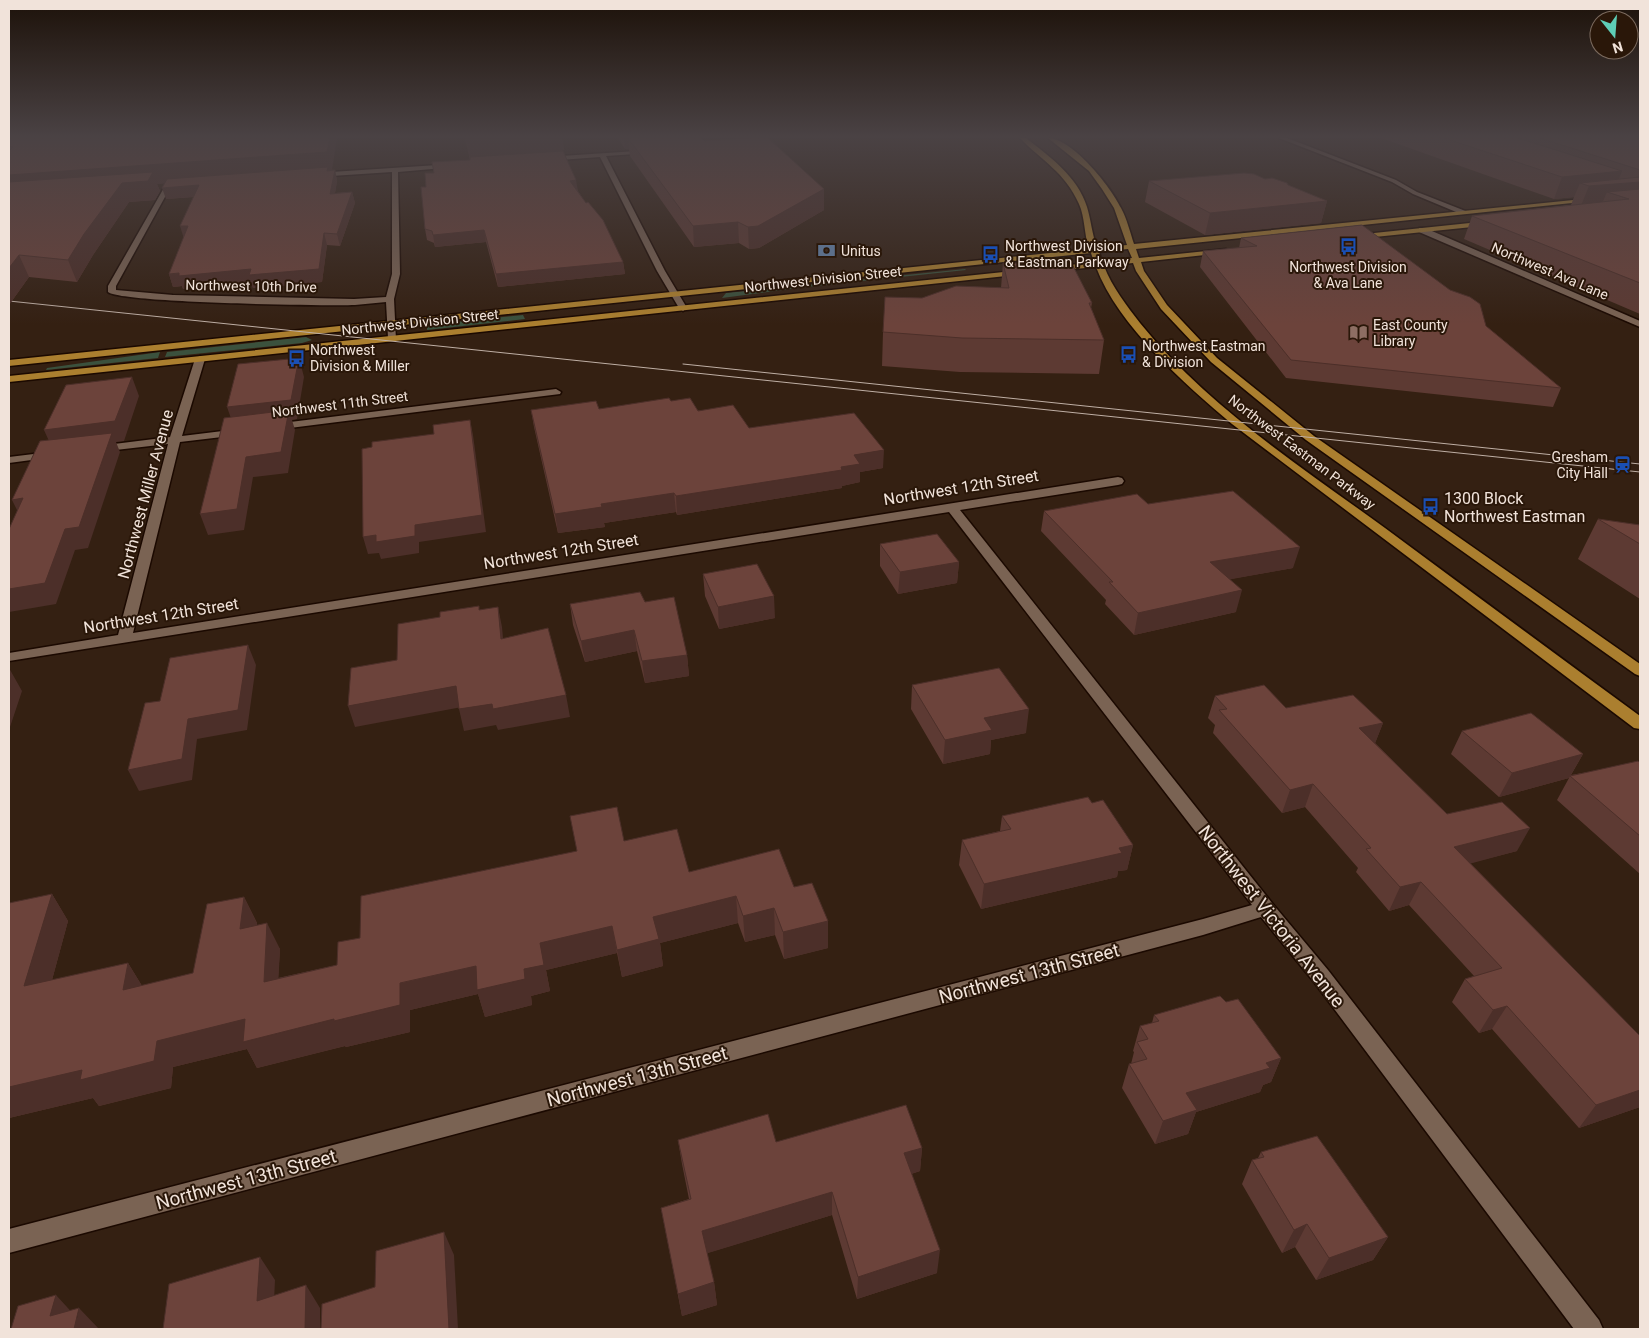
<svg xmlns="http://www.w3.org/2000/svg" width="1649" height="1338" viewBox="0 0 1649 1338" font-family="Roboto,sans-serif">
  <rect width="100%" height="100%" fill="#342012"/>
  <path fill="#3b513d" d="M965 269 966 270 797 288 722 298 726 293Z
    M523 315 525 319 427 330V325Z
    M306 337 312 340 302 343 165 357 167 352Z
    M160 352 158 358 46 370 47 368Z"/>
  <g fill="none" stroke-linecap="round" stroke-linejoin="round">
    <defs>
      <path id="minor" d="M1279 138H1287L1396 180 1417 192 1468 212 1461 214 1413 194 1392 182Z
        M652 150 650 153 606 156 665 271 687 308 683 311 679 308 657 271 600 157 546 161 543 159 546 157Z
        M453 164 456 166 455 167 398 172 400 274 394 299 396 340 393 341 388 338 386 302C376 303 365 304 355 305 325 306 121 303 108 292V286L165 186 168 184 171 186 116 286V290L173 295 354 299 386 297 392 274V172L316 177 313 175 316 173Z
        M1419 228H1425L1640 321V327L1419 232Z
        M200 356 205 359 182 436 239 429 244 432 239 435 180 442 133 633 1118 477 1122 478 1124 481 1122 484 1118 485 960 510 1272 903 1328 970 1599 1320 1603 1329H1574L1314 982 1261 917 1203 935 9 1253V1229L1203 919 1252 905 949 512 9 661V653L118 635 168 444 98 452 92 449 98 446 170 437 195 359Z
        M556 389 561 392 560 394 274 430 269 427 274 424Z
        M50 452 54 453 56 455 54 457 9 463V457Z"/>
      <path id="primary" d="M1020 138H1026C1049 156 1078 177 1087 207 1091 220 1092 234 1097 248L1127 245 1114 208 1102 189 1089 171 1048 138C1072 138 1111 187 1121 208 1127 219 1130 232 1134 244L1593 198 1595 199 1591 201 1136 249 1139 258 1226 249 1227 251 1223 253 1141 262 1144 271 1167 305 1217 358 1314 436 1640 664V676L1635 674 1306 440 1211 362 1161 309 1136 271 1133 263 1104 266C1112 287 1127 306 1140 323 1207 406 1300 466 1385 528 1470 591 1555 654 1640 716V729L1634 728 1232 424C1185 384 1118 326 1096 267L1054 271 1050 269 1054 267 1094 262 1091 253 9 366V360L1089 249C1084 234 1085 217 1079 204 1065 172 1042 161 1020 138ZM1128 249 1132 258 1102 261 1099 252Z
        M1489 221 1493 223 1492 225 1355 239 1351 237 1355 235Z
        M1022 270H1025V274L9 382V376Z"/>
    </defs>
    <use href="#minor" stroke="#1b0900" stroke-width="3"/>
    <use href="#primary" stroke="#1b0900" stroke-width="3"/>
    <use href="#minor" fill="#7a6353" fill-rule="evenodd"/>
    <use href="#primary" fill="#ab7f2f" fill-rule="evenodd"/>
    <path stroke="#bfafa5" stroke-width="1" d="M9 301 1640 472
      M683 364 1640 464"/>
  </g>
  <path fill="#5d3a33" d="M9 138 335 170 337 181 335 193 352 192 355 203 340 246 327 245 322 282 253 288 251 282 183 289 182 286 173 287 169 274 184 237 194 197 166 199 165 183 157 184 160 191 155 200 129 202 93 255 77 282 29 277 9 305Z
    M465 138H562L564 150 561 151 578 191 623 262 625 274 498 287 486 242 435 247 434 243 427 240 425 229 426 187 470 160Z
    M618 138H701L704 141 824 189V210L759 248 749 249 739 243 694 247 630 156 629 149H625Z
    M1381 138H1640V314L1464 239 1472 216 1571 205 1574 197 1554 199Z
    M1265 179 1288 185 1327 201 1321 223 1205 235 1145 202 1149 181Z
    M1241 238 1486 326 1561 388 1553 407 1286 378 1200 267 1203 251 1239 248Z
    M1003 263 1092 303 1091 308 1104 340 1099 374 960 372 882 366 883 332 922 298 1001 288Z
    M671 401 749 428 883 468 860 472V482L842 486V488L677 515 676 512 604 523 605 527 558 533 534 427 531 410 599 409Z
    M1148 504 1293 568 1230 579 1236 612 1134 635 1105 604 1106 600 1041 531 1044 511Z
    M1598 519 1640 525V599L1578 559Z
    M880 544 959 562 957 583 898 594 880 566Z
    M703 574 775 618 719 629 705 596Z
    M645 602 687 655 689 676 645 683 637 651 585 662 573 625 570 604Z
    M912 685 1026 733 991 740 990 754 943 764 911 709Z
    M1215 696 1286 708 1383 723 1375 743 1447 814 1517 851 1470 863 1640 1036V1107L1579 1128 1492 1029 1479 1033 1452 1002 1465 979 1474 976 1409 905 1389 911 1356 872 1358 868 1305 807 1282 813 1213 733 1215 725 1208 718Z
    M1462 731 1583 754 1571 775 1640 763V874L1557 800 1569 778 1499 797 1451 754Z
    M1092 803 1133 845 1127 870 1118 871 1117 877 981 909 959 865 962 840 1000 831 1002 816Z
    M624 841 689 872 794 887 828 921V948L784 959 775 935 745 942 738 923 660 943 663 966 622 977 617 953 546 970 550 991 531 996 532 1005 485 1017 478 994 410 1010V1032L346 1047 345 1046 257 1068 247 1049 173 1067 171 1088 99 1106 93 1098 9 1118 52 894 68 921 52 980 128 963 142 986 193 973 244 897 257 923V925L280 949 278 978 337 965 360 938Z
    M1226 1002 1281 1058 1271 1082 1263 1085 1260 1092 1196 1112 1188 1134 1155 1144 1122 1088 1129 1064H1131L1134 1052 1133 1051 1140 1026 1152 1023 1154 1015Z
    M678 1140 776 1142 922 1148 920 1171 911 1174 937 1273 857 1299 832 1215 707 1253 714 1282 717 1305 682 1316 661 1208 689 1199 682 1164Z
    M1261 1152 1388 1237 1373 1260 1316 1280 1295 1247 1282 1253 1242 1184 1252 1160 1258 1158Z"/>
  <path fill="#4c2f29" d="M330 138H337L332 170 157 184 160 191 155 200 129 202 93 255 77 282 68 260 9 195V175Z
    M466 138H562L564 150H561V154L470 160Z
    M624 138H677H628L629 149H625Z
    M335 170 337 181 333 205 330 194Z
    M1622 171 1617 184 1640 182V203L1607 192 1601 206 1580 208 1589 186 1580 183 1574 197 1554 199 1562 177Z
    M576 180 578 191 570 181Z
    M199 185 203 196 166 199 162 188Z
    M824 189V210L759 248 749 249 748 227Z
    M352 192 355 203 340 246 337 234Z
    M1327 201 1321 223 1205 235 1210 213Z
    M738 222 739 243 694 247 693 226Z
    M180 226H188L184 239Z
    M484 230 486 242 435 247 433 235Z
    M324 233 327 245 322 282 253 288 251 282 183 289 182 286 173 287 169 274 179 273Z
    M19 255 29 277 9 305V268Z
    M623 262 625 274 498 287 496 274Z
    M299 358 304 377 297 419 292 420 295 430 288 473 253 477 244 530 208 535 200 514 234 427 227 407Z
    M132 377 139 396 124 441 116 442 120 452 88 548 75 550 56 604 9 612V589L65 529 53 450 44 430Z
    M470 420 473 435 486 532 419 542V553L381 559 379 553 368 554 363 537 415 525Z
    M884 450 883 468 860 472V482L842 486V488L677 515 676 496 841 467 854 455Z
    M674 493 676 512 604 523 605 527 558 533 555 514 601 504Z
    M23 498 22 520 12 500Z
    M1300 547 1293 568 1205 584 1210 562Z
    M959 562 957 583 898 594 900 572Z
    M1242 590 1236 612 1134 635 1138 613Z
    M774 596 775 618 719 629 718 607Z
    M498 607 502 627 505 660 501 639Z
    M634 630 637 651 585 662 581 641Z
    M248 645 256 665 247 730 197 739 192 780 139 791 128 770 188 719Z
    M687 655 689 676 645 683 642 661Z
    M9 668 22 691 9 730Z
    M456 686 462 707 355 727 348 706Z
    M566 695 570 717 498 730 496 725 464 731 459 709 492 704Z
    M1029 709 1026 733 991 740 990 754 943 764 945 740 984 718Z
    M1383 723 1374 746 1359 728Z
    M1583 754 1569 778 1499 797 1512 773Z
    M1313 784 1305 807 1282 813 1290 790Z
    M1530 828 1517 851 1443 871 1454 847Z
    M1133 845 1127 870 1118 871 1117 877 981 909 984 884 1119 848Z
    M1421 882 1409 905 1389 911 1400 887Z
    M52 894 68 921 43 1013 24 986Z
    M736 896 738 923 660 943 663 966 622 977 617 950 653 917Z
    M244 897 257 923 253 956 240 929Z
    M774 908 775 935 745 942 743 916Z
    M828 921V948L784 959 783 932Z
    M267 923 280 949 277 1008 264 982Z
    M612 926 617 953 546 970 550 991 531 996 532 1005 485 1017 478 994 410 1010V1032L346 1047 345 1046 257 1068 247 1049 173 1067 171 1088 99 1106 93 1098 9 1118V1087L157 1041 245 1019 476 966 524 969 540 943Z
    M128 963 144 989 123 990Z
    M1507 1006 1492 1029 1479 1033 1493 1010Z
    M1281 1058 1271 1082 1263 1085 1260 1092 1196 1112 1188 1134 1155 1144 1163 1121 1186 1093 1266 1063Z
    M1640 1090V1107L1579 1128 1596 1105Z
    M922 1148 920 1171 902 1177 904 1153Z
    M832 1192V1215L705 1254 702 1231Z
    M1307 1224 1295 1247 1282 1253 1294 1230Z
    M444 1232 454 1255 458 1329H449Z
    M1388 1237 1373 1260 1316 1280 1329 1258Z
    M940 1250 937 1273 857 1299 858 1277Z
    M260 1257 275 1280 273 1323 257 1301Z
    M714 1282 717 1305 682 1316 678 1294Z
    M306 1285 320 1308V1329H305Z
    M56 1295 77 1318 79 1308 99 1329H74L50 1316Z"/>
  <path fill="#6c433b" stroke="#4c2f29" d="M9 138H330L327 152 9 175V151L13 147 9 146Z
    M628 138H701L704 141 750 138H768L824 189 758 226 748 227 738 222 693 226Z
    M1444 138H1518L1622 171 1562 177Z
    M1540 138H1640V170Z
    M563 151 576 180 570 181 586 203 588 202 603 220 623 262 496 274 484 230 433 235 432 231 425 229 421 187H426L425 173H434L432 162 470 160V157Z
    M328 167 327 171 335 170 330 194 352 192 337 234 324 233 319 269 249 275 251 269 179 276V273L169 274 188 226H180L199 185 162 188 167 179Z
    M153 172 148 181 122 183 84 234 68 260 19 255 9 268V182Z
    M1244 173 1254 174 1265 179 1272 178 1287 183 1288 185 1327 201 1210 213 1149 181Z
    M1640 177V182L1589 186 1580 183Z
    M1640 189V283L1472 216 1629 199 1607 192Z
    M1362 225 1450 290 1470 297 1480 304 1486 326 1561 388 1291 360 1203 251 1257 246 1241 238Z
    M1003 263 1072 264 1092 303H1089L1104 340 962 338 883 332 885 297 922 298 956 286 1009 288Z
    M299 358 291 400 227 407 238 364Z
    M132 377 115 421 44 430 66 385Z
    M669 398 671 401 690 398 698 411 733 405 749 428 854 413 884 450 854 455 860 464 841 467 842 470 676 496 674 493 601 504 602 507 555 514 531 410 596 401 599 409Z
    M289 410 281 452 246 457 237 509 200 514 224 418Z
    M470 420 482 515 415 525V536L376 542V535L363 537 362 449 372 447V442L434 434 433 425Z
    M112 433 79 527 65 529 45 583 9 589V529L23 498 12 500 40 441Z
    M1233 491 1300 547 1210 562 1242 590 1138 613 1109 582H1113L1044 511 1137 494 1148 504Z
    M1598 519 1640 525V544Z
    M937 534 959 562 900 572 880 544Z
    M757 564 774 596 718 607 703 574Z
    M640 592 645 602 674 597 687 655 642 661 634 630 581 641 570 604Z
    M479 606V610L498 607 501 639 548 628 566 695 493 709 492 704 459 709 456 686 348 706 351 668 397 660 398 624 440 617V612Z
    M248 645 238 710 188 719 182 759 128 770 145 703 160 701 170 658Z
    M999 668 1029 709 984 718 992 730 945 740 912 685Z
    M1264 685 1286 708 1353 695 1383 723 1359 728 1447 814 1502 802 1530 828 1454 847 1640 1036V1090L1596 1105 1507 1006 1493 1010 1465 979 1502 968 1421 882 1400 887 1366 849 1371 848 1313 784 1290 790 1219 710 1227 709 1215 696Z
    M1531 713 1583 754 1512 773 1462 731Z
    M1638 761 1640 763V836L1570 776Z
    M1088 797 1092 803 1103 800 1133 845 1119 848 1122 853 984 884 962 840 1011 829 1002 816Z
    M617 807 624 841 677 829 689 872 779 849 794 887 812 883 828 921 783 932 774 908 743 916 736 896 653 917 659 939 617 950 612 926 540 943 544 965 524 969 525 979 477 990 476 966 400 983V1005L334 1021V1019L243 1042 245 1019 157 1041 154 1061 80 1080 82 1070 9 1087V903L52 894 24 986 128 963 123 990 193 973 207 904 244 897 240 929 267 923 264 982 337 965 338 942 360 938 361 896 577 851 570 816Z
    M1220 996 1226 1002 1238 999 1281 1058 1266 1063 1270 1068 1186 1093 1197 1110 1163 1121 1129 1064 1147 1059 1137 1042 1148 1039 1140 1026 1159 1021 1154 1015Z
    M906 1105 922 1148 904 1153 940 1250 858 1277 832 1192 702 1231 714 1282 678 1294 661 1208 691 1199 678 1140 768 1114 776 1142Z
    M1317 1136 1388 1237 1329 1258 1307 1224 1294 1230 1252 1160 1264 1157 1261 1152Z
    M444 1232 449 1329H321L322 1304 375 1287 376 1251Z
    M260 1257 257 1301 306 1285 305 1329H163L169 1284Z
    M56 1295 50 1316 79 1308 74 1329H11L18 1306Z"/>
  <linearGradient id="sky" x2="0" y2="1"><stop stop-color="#1d120a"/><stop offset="0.42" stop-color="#4a4244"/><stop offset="1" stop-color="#4a4244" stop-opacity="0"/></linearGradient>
  <rect width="1649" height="325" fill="url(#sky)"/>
  <defs>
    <symbol id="bus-bare" viewBox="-9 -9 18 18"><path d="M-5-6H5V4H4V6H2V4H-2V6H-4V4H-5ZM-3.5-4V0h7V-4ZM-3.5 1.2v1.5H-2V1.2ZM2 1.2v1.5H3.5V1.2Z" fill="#1a4fb4" stroke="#2a1709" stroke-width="2.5" paint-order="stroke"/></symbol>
    <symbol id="bank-bare" viewBox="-9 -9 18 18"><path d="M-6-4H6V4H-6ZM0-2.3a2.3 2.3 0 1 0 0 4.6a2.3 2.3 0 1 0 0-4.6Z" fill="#5c6f8a" stroke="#2a1709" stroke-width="2.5" paint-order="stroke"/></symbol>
    <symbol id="library-bare" viewBox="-9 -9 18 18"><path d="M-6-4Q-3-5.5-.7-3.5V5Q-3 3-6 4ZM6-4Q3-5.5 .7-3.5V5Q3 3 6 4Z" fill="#8d6e63" stroke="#2a1709" stroke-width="2.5" paint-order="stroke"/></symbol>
    <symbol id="station-bare" viewBox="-9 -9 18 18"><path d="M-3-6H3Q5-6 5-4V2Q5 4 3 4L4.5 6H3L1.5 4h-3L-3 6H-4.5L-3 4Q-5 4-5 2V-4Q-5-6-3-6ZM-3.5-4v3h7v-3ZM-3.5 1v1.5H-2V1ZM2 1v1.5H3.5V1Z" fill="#1a4fb4" stroke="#2a1709" stroke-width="2.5" paint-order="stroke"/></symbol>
  </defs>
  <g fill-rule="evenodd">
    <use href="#bus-bare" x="1336" y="234" width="25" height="25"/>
    <use href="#bank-bare" x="814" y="238" width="25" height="25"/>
    <use href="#bus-bare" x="978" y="242" width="25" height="25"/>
    <use href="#library-bare" x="1346" y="320" width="25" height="25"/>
    <use href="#bus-bare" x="1116" y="342" width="25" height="25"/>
    <use href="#bus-bare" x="284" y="346" width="25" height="25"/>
    <use href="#station-bare" x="1610" y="452" width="25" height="25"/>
    <use href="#bus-bare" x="1418" y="494" width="25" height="25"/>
  </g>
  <g text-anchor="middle" stroke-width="4" stroke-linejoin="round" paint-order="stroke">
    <g font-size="14" fill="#f1e3da" stroke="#2a1709" text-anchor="start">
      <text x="1005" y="251">Northwest Division<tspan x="1005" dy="16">&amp; Eastman Parkway</tspan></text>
      <text x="841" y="256">Unitus</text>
      <text x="1348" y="272" text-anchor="middle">Northwest Division<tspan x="1348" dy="16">&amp; Ava Lane</tspan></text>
      <text x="1373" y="330">East County<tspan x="1373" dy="16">Library</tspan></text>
      <text x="1142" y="351">Northwest Eastman<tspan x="1142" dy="16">&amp; Division</tspan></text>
      <text x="310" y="355">Northwest<tspan x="310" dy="16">Division &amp; Miller</tspan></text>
      <text x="1608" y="462" text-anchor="end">Gresham<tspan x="1608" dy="16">City Hall</tspan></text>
    </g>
    <g font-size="14" fill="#f1e3da" stroke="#2a1709">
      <text transform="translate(1550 271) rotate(23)" y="5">Northwest Ava Lane</text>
      <text transform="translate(823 279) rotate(-6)" y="5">Northwest Division Street</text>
      <text transform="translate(251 286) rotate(1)" y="5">Northwest 10th Drive</text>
      <text transform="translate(420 322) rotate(-6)" y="5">Northwest Division Street</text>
      <text transform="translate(340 404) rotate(-7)" y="5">Northwest 11th Street</text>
      <text transform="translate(1302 452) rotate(37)" y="5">Northwest Eastman Parkway</text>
    </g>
    <g font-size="16" fill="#f1e3da" stroke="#2a1709">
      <text transform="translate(961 487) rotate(-9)" y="6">Northwest 12th Street</text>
      <text transform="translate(145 494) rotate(-75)" y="6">Northwest Miller Avenue</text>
      <text transform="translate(561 551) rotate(-9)" y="6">Northwest 12th Street</text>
      <text transform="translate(161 615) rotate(-9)" y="6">Northwest 12th Street</text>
    </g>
    <g font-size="16" fill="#f1e3da" stroke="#2a1709" text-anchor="start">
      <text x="1444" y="504">1300 Block<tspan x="1444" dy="18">Northwest Eastman</tspan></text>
    </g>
    <g font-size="19" fill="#f1e3da" stroke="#2a1709">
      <text transform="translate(1272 916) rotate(52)" y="7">Northwest Victoria Avenue</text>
      <text transform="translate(1029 973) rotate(-15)" y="7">Northwest 13th Street</text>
      <text transform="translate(637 1076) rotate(-15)" y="7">Northwest 13th Street</text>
      <text transform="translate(246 1179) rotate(-15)" y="7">Northwest 13th Street</text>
    </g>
  </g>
  <rect width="1649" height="1338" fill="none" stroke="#f1e3da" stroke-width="20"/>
  <g transform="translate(1614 35) rotate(163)"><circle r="24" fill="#2a1709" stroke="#7a695d"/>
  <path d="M0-4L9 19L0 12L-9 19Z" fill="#5eceb7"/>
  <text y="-8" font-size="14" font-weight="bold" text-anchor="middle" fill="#f1e3da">N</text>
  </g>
</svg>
